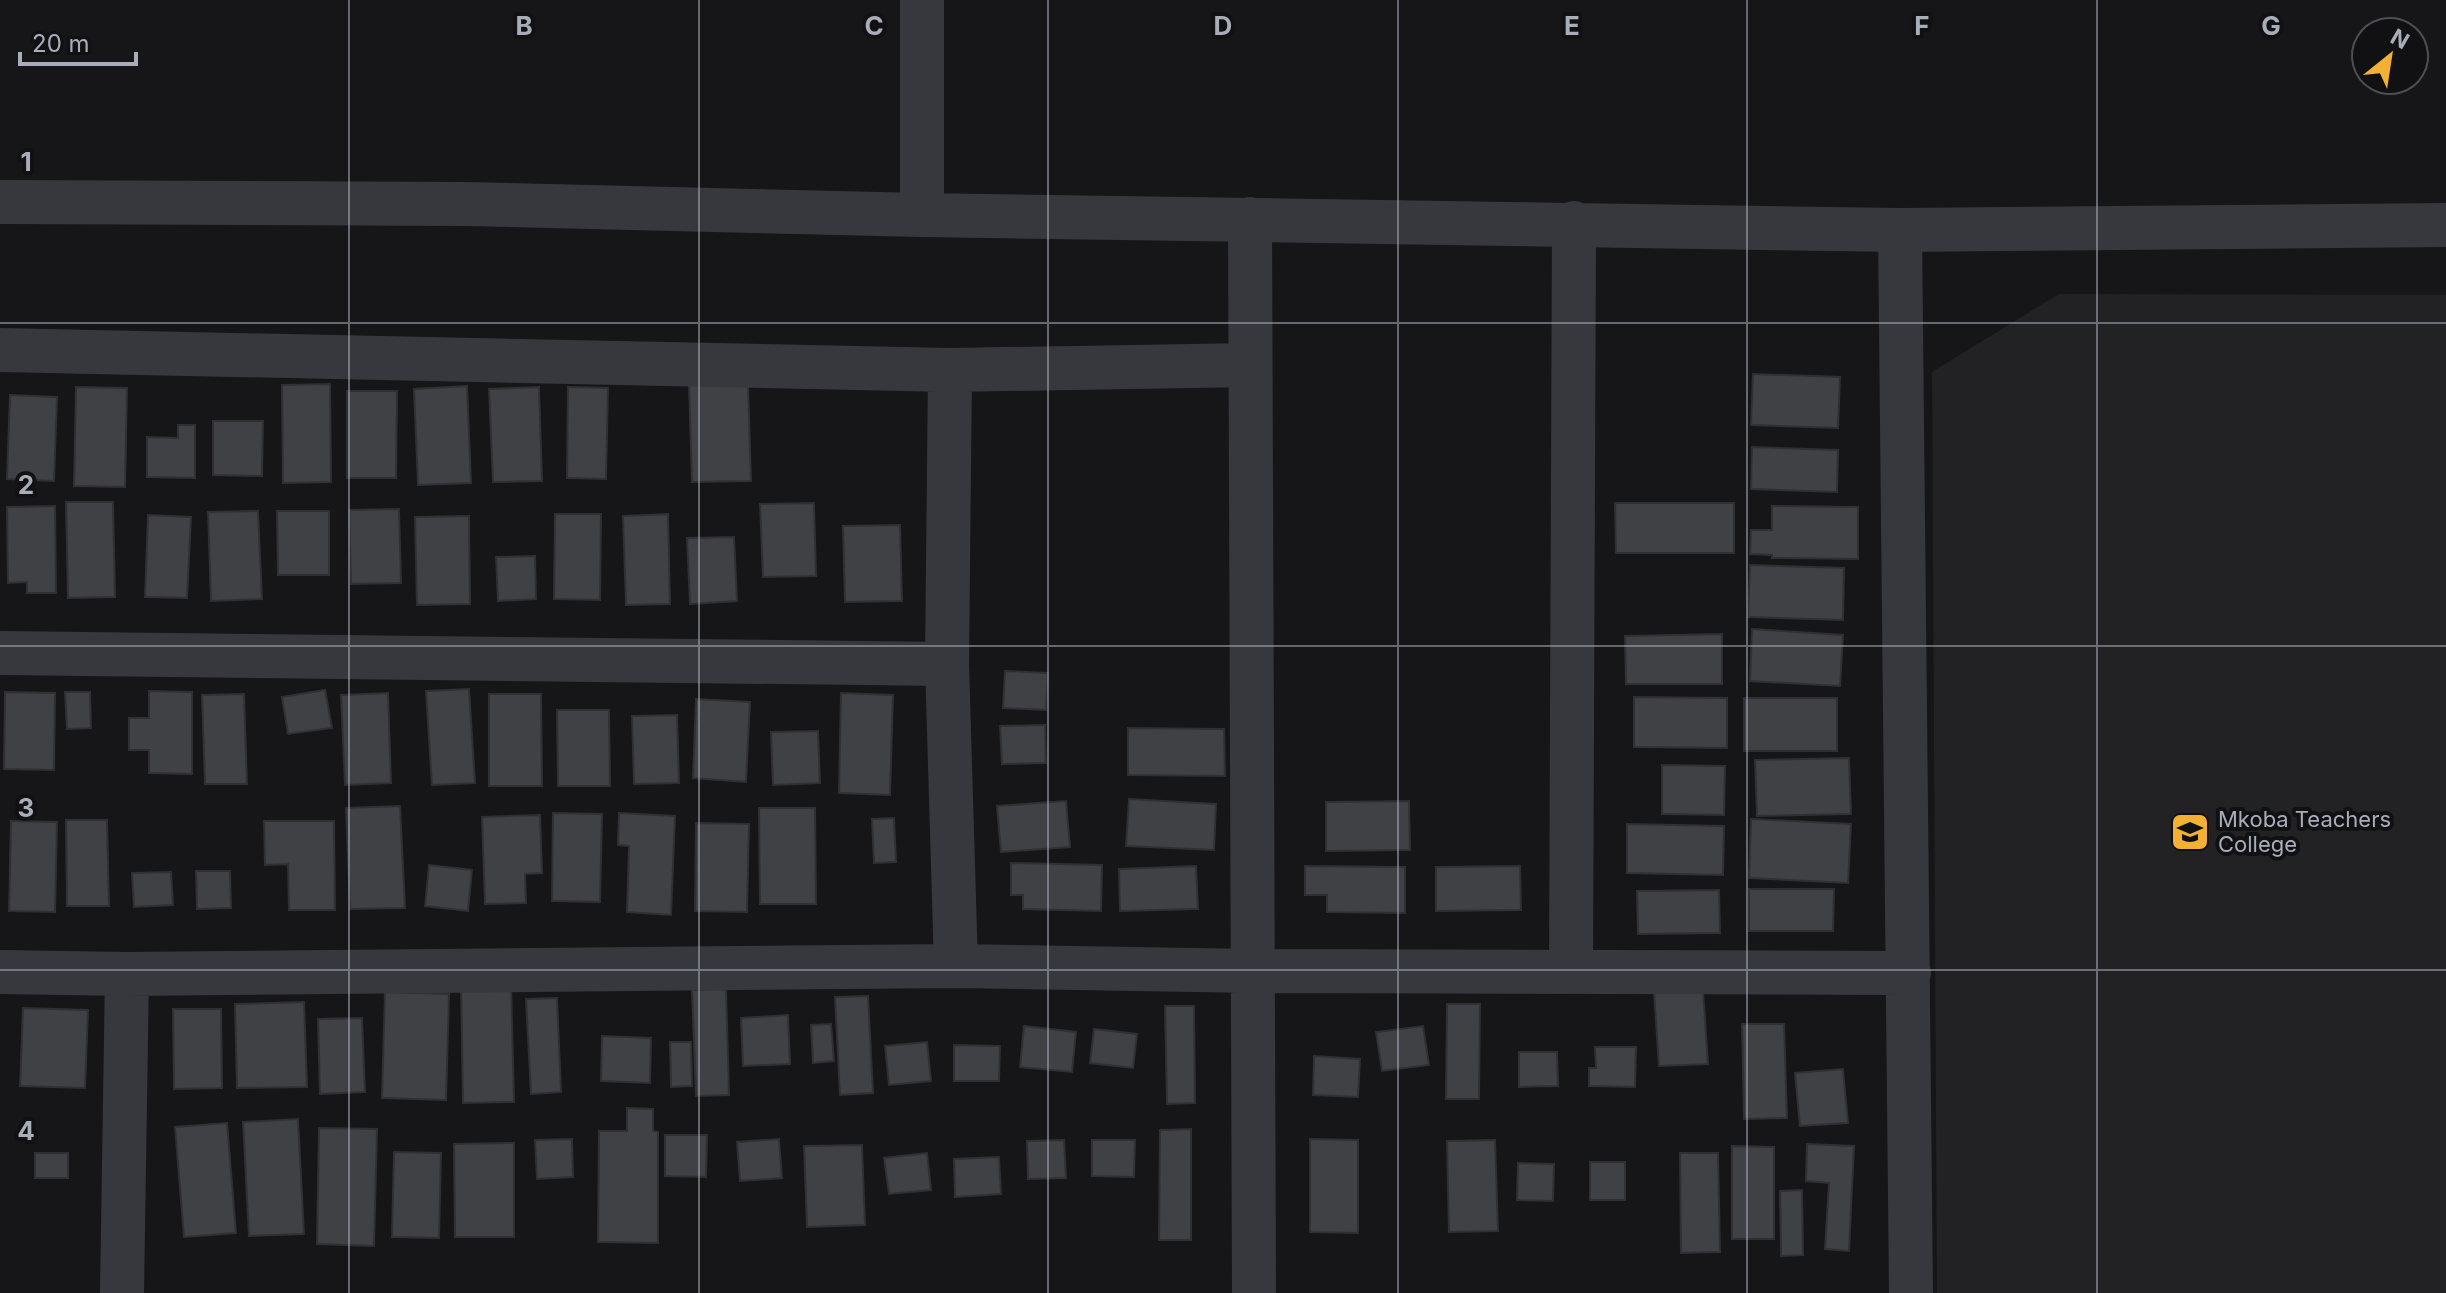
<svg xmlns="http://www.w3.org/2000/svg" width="2446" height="1293" font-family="Inter,sans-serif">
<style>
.built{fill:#222225}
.building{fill:#404145;stroke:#303034;stroke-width:2}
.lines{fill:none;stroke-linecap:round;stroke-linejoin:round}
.minor{stroke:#37383d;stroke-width:44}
.tertiary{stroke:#37383d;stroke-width:44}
.grid{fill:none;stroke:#a8adb8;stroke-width:2;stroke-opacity:0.55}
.labels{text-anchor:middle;stroke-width:8;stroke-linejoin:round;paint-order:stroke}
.poi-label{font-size:22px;fill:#a8adb8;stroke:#111113;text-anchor:start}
.grid-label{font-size:26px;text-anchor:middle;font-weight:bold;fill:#a8adb8;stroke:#111113;stroke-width:8;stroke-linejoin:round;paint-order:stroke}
</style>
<rect width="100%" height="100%" fill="#161618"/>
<path class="built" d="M2059,294L2446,295V1293H1937L1932,372Z"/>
<path class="building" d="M1753,374L1840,377L1838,428L1751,425Z
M330,384L331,482L283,483L282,385Z
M748,384L751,481L692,482L689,385Z
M467,386L471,483L418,485L414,389Z
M76,387L127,388L125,487L74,486Z
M539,387L542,481L493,482L489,389Z
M568,387L608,388L606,479L567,478Z
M347,391H397L396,478H347Z
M10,395L57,397L54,481L7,479Z
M213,421H263L262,476L213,475Z
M178,425H195V478L147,477V437L178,438Z
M1752,447L1838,450L1837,492L1751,489Z
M66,502H113L115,597L68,598Z
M814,503L816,576L763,577L760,504Z
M1615,503H1734V553H1616Z
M55,506L56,593H27V582L8,583L7,507Z
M1772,506L1858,507V559L1772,558V555L1750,554L1751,530H1772Z
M399,509L401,583L351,584L349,510Z
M258,511L262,599L211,601L208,512Z
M277,511H329V575H278Z
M555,514H601L600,600L554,599Z
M668,514L670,604L626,605L623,516Z
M148,515L191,517L187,598L145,597Z
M469,516L470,604L417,605L415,517Z
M900,525L902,601L845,602L843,526Z
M734,537L737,601L690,604L687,538Z
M535,556L536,599L498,601L496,557Z
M1750,565L1844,568L1843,620L1748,617Z
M1752,629L1843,635L1840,686L1750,681Z
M1722,634V684H1626L1625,636Z
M1005,671L1048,673L1046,710L1003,708Z
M469,689L475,783L432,785L426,691Z
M325,690L332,728L288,734L282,697Z
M149,691L192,692V774L149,773V750H129V718H149Z
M5,692L55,693L54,770L4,769Z
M65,692H90L91,728L67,729Z
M388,693L391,783L345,785L341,695Z
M841,693L893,695L890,795L839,793Z
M244,694L247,784H205L202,695Z
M489,694H541L542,786H489Z
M1634,697L1727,698V748L1634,747Z
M1744,698H1837V751H1744Z
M696,699L750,702L746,782L693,778Z
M557,710H609L610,786H558Z
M677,715L679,783L634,784L632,716Z
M1045,725L1046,763L1002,764L1000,726Z
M1128,728L1224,729L1225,776L1128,775Z
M818,731L820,783L773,785L771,732Z
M1849,758L1851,814L1757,816L1755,760Z
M1662,765L1725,766L1724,815L1662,814Z
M1129,799L1216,804L1214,850L1126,846Z
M1066,801L1070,847L1001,852L997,806Z
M1409,801L1410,850L1326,851V802Z
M400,806L405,908L350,909L346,808Z
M759,808H815L816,904H760Z
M553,813L602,814L600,902L552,901Z
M619,813L675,816L671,915L627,912L629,846L618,845Z
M540,815L542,873L525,874L526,903L485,904L482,817Z
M894,818L896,862L874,863L872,819Z
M1751,819L1851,824L1848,883L1749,878Z
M66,820H107L109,906H67Z
M11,821L57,822L55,912L9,911Z
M264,821H334L335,910H289L288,864L265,865Z
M696,823L749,824L747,912L695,911Z
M1627,824L1724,826L1723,875L1627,873Z
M1011,863L1102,865L1101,911L1023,909V895H1011Z
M429,865L472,870L468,911L425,906Z
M1196,866L1198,909L1120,911L1119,869Z
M1305,866L1405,867V913L1327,912V895H1305Z
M1520,866L1521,910L1436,911V867Z
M196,871H230L231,908L197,909Z
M171,872L173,905L134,907L132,873Z
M1749,889H1834L1833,931H1749Z
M1719,890L1720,933L1638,934L1637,891Z
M511,982L514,1102L463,1103L461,984Z
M726,989L729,1095L696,1096L692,990Z
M1703,990L1708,1064L1659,1066L1654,992Z
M385,992L449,994L446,1100L382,1098Z
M868,996L873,1093L840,1095L835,997Z
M557,998L561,1092L531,1094L526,999Z
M304,1002L307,1087L237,1088L235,1004Z
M1447,1004H1480L1479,1099H1446Z
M1165,1006H1194L1195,1103L1167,1104Z
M23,1008L88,1010L85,1088L20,1086Z
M173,1009H221L222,1088L174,1089Z
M788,1015L790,1064L743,1066L741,1018Z
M362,1018L365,1092L320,1094L318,1019Z
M831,1024L834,1061L813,1063L811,1025Z
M1742,1024H1784L1787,1118L1744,1119Z
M1024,1026L1076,1032L1072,1072L1020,1067Z
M1423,1026L1429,1065L1382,1071L1376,1032Z
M1094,1029L1137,1034L1133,1068L1090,1063Z
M602,1036L651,1038L650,1083L601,1081Z
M670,1042H691L692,1086L671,1087Z
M927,1042L931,1081L889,1085L885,1046Z
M954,1045L1000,1046L999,1081H954Z
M1595,1047H1636L1635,1087L1589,1086V1068H1596Z
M1519,1052H1557L1558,1086L1519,1087Z
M1314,1056L1360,1059L1358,1097L1313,1095Z
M1843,1069L1848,1123L1800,1126L1795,1073Z
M627,1108L653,1109V1131L658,1132V1243L598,1242L599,1131H627Z
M298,1119L304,1234L249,1236L243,1122Z
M227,1123L236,1233L184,1237L175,1127Z
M319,1128L377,1129L374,1246L317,1244Z
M1191,1129V1240H1159L1160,1130Z
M665,1135H707L706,1177L665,1176Z
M572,1139L573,1177L537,1179L535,1140Z
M779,1139L782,1178L740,1181L737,1142Z
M1310,1139L1358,1140V1233L1310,1232Z
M1064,1140L1066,1178L1028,1179L1027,1141Z
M1092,1140H1135L1134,1177L1092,1176Z
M1495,1140L1498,1231L1449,1232L1447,1141Z
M514,1143V1237H455L454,1144Z
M1807,1144L1854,1146L1849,1251L1825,1249L1829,1183L1806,1181Z
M862,1145L865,1225L807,1227L804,1146Z
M1732,1146L1774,1147V1239H1732Z
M394,1152L441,1153L439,1238L392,1237Z
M35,1153H68V1178H35Z
M927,1153L931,1190L889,1194L884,1158Z
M1680,1153H1718L1720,1252L1681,1253Z
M999,1157L1001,1194L955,1197L954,1159Z
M1590,1162H1625V1200H1590Z
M1518,1163L1554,1164L1553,1201L1517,1200Z
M1802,1190L1803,1255L1781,1256L1780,1191Z"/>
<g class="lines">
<path class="minor" d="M1250,219L1254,1293
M1900,230L1911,1293
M0,350L950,370L1249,365
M950,370L947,664L956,966
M0,653L947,664
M0,972L127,974L956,966L1254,971L1909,973
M1571,972L1574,223
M122,1293L127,974"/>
<path class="tertiary" d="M0,202L465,204L922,215L1900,230L2446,225
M922,215V0"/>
</g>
<path class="grid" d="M349,0V1293M699,0V1293M1048,0V1293M1398,0V1293M1747,0V1293M2097,0V1293M0,323H2446M0,646H2446M0,970H2446"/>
<defs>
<symbol id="university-square" viewBox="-11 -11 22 22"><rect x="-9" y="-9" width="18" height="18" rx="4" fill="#f2b134" stroke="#111113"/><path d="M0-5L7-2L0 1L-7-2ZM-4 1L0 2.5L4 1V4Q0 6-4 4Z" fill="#111"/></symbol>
</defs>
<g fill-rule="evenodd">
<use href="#university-square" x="2168" y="810" width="44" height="44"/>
</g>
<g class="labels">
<g class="poi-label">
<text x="2218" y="827">Mkoba Teachers<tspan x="2218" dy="25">College</tspan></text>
</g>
</g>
<g class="grid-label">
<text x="524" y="35">B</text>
<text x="874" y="35">C</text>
<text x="1223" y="35">D</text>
<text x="1572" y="35">E</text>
<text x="1922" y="35">F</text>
<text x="2271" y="35">G</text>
<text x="26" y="171">1</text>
<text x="26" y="494">2</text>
<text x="26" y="817">3</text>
<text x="26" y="1140">4</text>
</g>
<g transform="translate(2390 56) rotate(30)"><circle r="38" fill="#111113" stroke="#4d4f55" stroke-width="2"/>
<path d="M0-6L14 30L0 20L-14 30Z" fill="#f2b134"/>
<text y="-12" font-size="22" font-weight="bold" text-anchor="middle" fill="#a8adb8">N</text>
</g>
<path d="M20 52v12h116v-12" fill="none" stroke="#a8adb8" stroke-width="4"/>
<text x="32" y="52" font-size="24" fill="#a8adb8" stroke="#111113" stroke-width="6" paint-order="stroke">20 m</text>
</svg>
